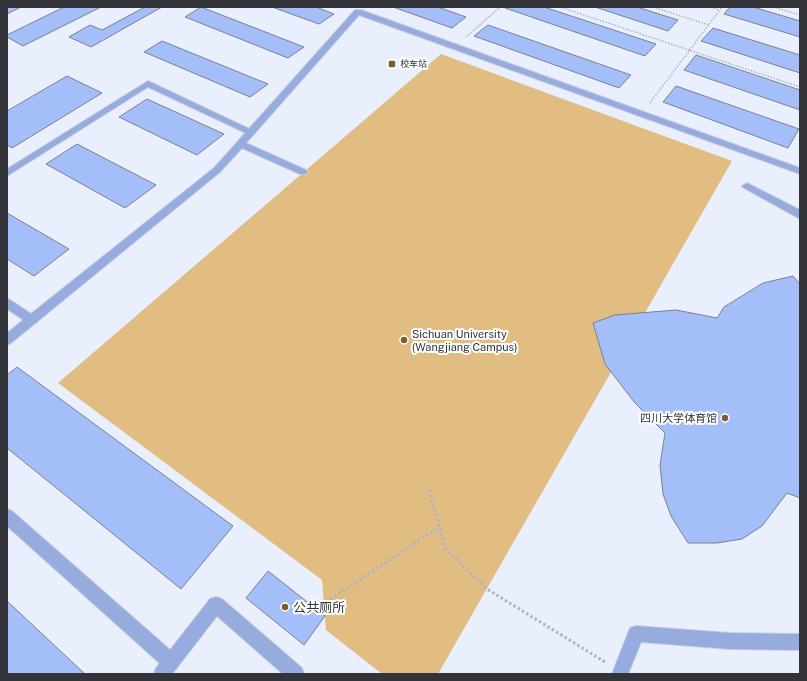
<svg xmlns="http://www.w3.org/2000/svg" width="807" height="681" font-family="'Public Sans','Noto Sans SC',sans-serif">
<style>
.green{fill:#e2bd82}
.building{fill:#a4bef9;stroke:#7c818d}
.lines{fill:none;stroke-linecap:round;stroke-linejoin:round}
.lane-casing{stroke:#c8cdda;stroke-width:2}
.street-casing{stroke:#c8cdda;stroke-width:2}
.path-far1{stroke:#afb4bf;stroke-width:1.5;stroke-dasharray:1.5 1.5;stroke-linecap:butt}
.path{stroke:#afb4bf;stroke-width:3;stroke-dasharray:2.5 2.5;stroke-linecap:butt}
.lane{fill:#96acde;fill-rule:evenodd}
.street{fill:#96acde;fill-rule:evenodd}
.poi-dot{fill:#795e30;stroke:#fff;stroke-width:1.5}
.labels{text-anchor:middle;stroke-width:4;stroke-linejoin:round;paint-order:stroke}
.far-poi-label{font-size:9px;fill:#32343a;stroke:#fff;text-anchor:start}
.poi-label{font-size:11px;fill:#32343a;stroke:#fff;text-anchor:start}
.near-poi-label{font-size:13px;fill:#32343a;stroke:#fff;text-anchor:start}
</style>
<rect width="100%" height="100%" fill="#e9effd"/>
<path class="green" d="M441,54L732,161L438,674H382L326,630L322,580L58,383Z"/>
<path class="building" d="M7,7H21L7,14Z
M64,7H101L23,46L7,37V35Z
M145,7H162L91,47L69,37L90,25L102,30Z
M201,7L304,47L288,58L185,17Z
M272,7H316L334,14L319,24Z
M393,7H438L466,17L452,28Z
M506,7H544L656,44L645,56L505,8Z
M595,7H637L678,20L668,31Z
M730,7H753L800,21V37L724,14Z
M488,25L631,75L619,88L474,36Z
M713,28L800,55V73L701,41Z
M162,41L268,84L250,97L144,52Z
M696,55L800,90V110L684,70Z
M67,76L102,93L12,148L7,145V111Z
M676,86L799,129L788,148L663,102Z
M147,99L224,134L197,155L119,117Z
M77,144L156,185L125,208L46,164Z
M7,213L69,249L34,276L7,259Z
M793,276L800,284V498L787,493L762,526L742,539L717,543H688L671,516L663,494L660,465L665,433L635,403L605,364L593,323L615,315L676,310L717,318L724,307L763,283Z
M17,367L233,526L181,589L7,448V375Z
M268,571L325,616L304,645L246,598Z
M7,601L85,674H7Z"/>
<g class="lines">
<defs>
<path id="lane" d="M148,81L256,132L251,135L248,134L148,87L7,176V169Z
M7,298L36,317L38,320L36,323H28L7,309Z
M7,509L12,511L177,656L179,662L177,668L171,670L165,668L7,526Z"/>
<path id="street" d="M355,10H361L800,168V174L359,15L246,143L306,170L308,172L306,174H300L242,148L220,172L11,343L7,345V333L214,168Z
M747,183L800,210V219L744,188L742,186Z
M216,597L222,599L302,668L304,674H283L217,616L172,674H154L156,668L210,599Z
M636,626L730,633L800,634V650L730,649L641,642L628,674H612L630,628Z"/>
</defs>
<use href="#lane" class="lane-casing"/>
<use href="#street" class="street-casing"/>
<path class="path-far1" d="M560,7L800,87
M653,7L709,25
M711,7L719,10
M773,7L800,15
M466,37L500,7
M650,103L722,7"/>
<path class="path" d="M429,490L445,548L487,589L605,662
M330,599L439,527"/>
<use href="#lane" class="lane"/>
<use href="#street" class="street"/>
</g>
<g class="poi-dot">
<rect x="388" y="60" width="8" height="8" rx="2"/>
<circle cx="404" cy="340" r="4"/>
<circle cx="725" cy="418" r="4"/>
<circle cx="285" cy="607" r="4"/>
</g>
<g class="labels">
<g class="far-poi-label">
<text x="400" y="67">校车站</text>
</g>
<g class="poi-label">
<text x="412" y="338">Sichuan University<tspan x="412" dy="13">(Wangjiang Campus)</tspan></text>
<text x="717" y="422" text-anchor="end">四川大学体育馆</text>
</g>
<g class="near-poi-label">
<text x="293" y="612">公共厕所</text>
</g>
</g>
<rect width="807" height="681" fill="none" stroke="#32343a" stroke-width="16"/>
</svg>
